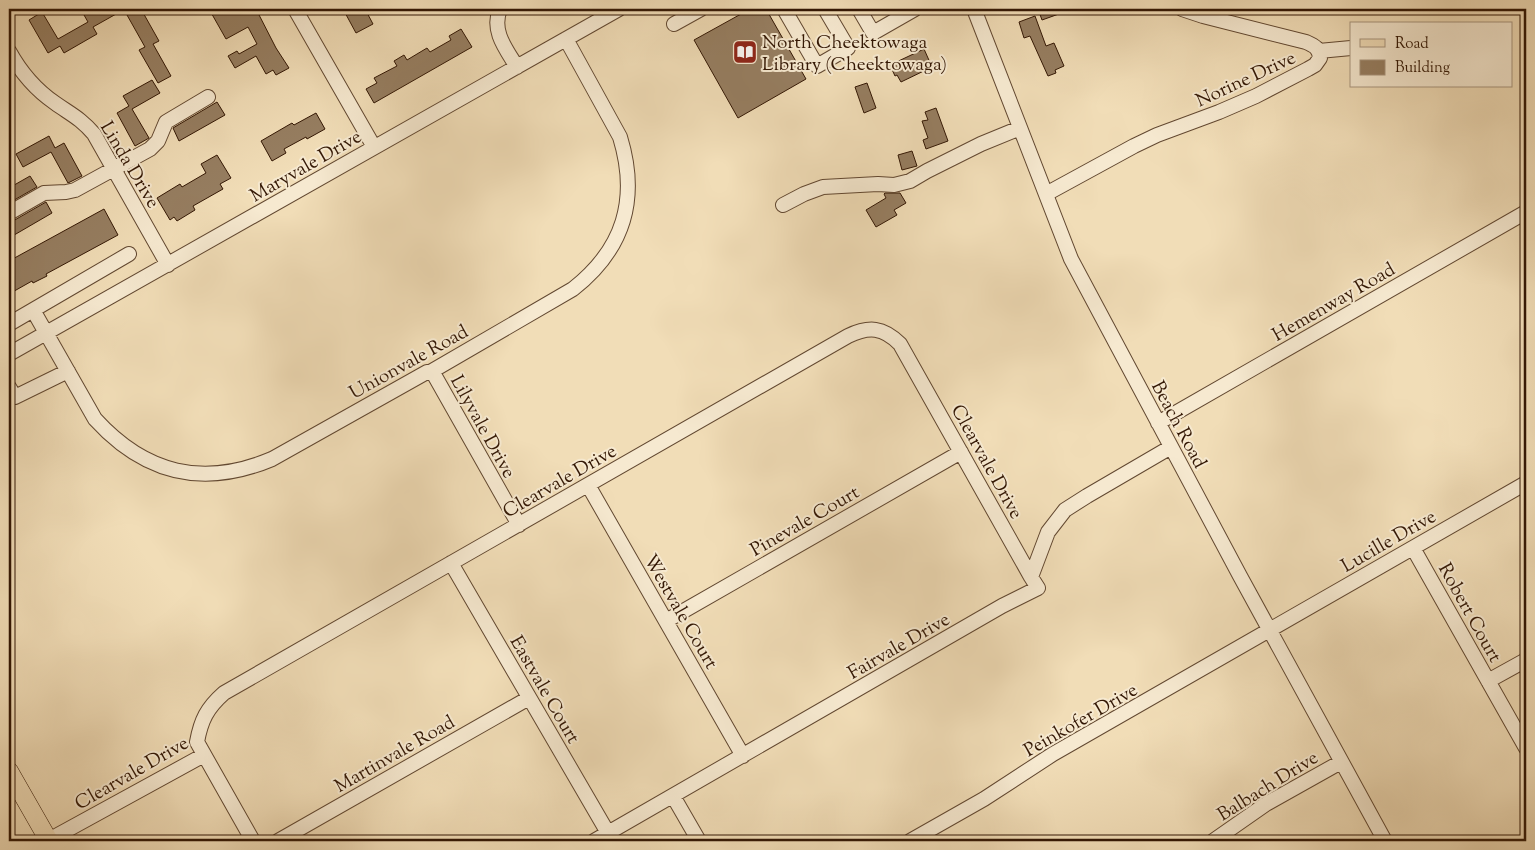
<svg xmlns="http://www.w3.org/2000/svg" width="1535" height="850" font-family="'Sorts Mill Goudy',serif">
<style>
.building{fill:#967e61;stroke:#331704}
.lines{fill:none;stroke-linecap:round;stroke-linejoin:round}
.minor-casing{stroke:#624831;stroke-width:16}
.major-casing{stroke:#331704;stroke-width:19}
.minor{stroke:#f6e9d0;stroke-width:14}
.major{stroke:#f1ddb7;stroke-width:18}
.labels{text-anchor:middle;stroke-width:4;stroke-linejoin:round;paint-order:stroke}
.poi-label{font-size:19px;fill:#331704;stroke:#f6e9d0;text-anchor:start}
.street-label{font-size:19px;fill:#331704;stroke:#f6e9d0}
</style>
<rect width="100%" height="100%" fill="#f1ddb7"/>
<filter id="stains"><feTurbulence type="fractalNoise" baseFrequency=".004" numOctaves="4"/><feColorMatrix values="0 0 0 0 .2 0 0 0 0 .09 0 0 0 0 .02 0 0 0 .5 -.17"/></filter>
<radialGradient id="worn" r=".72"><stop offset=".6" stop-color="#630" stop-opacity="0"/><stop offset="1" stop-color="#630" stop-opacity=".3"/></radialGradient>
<path class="building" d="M95,9H125L93,27L97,34L64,53L60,46L48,53L29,20L42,12L58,39L88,22L84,15Z
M139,9H141L159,41L153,44L171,76L158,83L139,50L145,47L127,15Z
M209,9H256L276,48L289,68L276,75L273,70L266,74L256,56L235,68L228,56L237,51L239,54L257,44L248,27L226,39Z
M343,9H365L373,24L356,33Z
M750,9H766L806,79L738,118L694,40Z
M1038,9H1069L1070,10L1042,20Z
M1035,16L1046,46L1054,43L1064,66L1055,70L1056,73L1048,76L1030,36L1024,38L1019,22Z
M461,29L472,47L374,103L366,89L377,83L374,78L397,66L394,61L404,55L407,60L427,48L430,52L451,40L449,36Z
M924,49L932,67L901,82L897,75L895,76L890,65Z
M152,80L160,93L132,109L149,138L135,146L117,113L129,106L123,96Z
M867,83L876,108L864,113L855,87Z
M217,102L225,115L179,141L173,128Z
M936,108L948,141L926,149L923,140L928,138L922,121L928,120L925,112Z
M316,113L325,129L307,139L306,137L284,149L286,153L272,161L261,141L292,123L294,125Z
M49,136L55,148L64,143L82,176L68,183L51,152L23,167L16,154Z
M912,151L917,166L902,170L898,155Z
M217,155L231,178L220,184L223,189L193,206L195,210L177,221L174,217L170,220L157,198L180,184L182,187L206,173L201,164Z
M30,176L37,187L9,203V188Z
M885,193H900L906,203L894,210L897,215L876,227L866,210L886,198L884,194Z
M46,202L52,213L9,238V222L13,221Z
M104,209L118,235L46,274L47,276L33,283L32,281L9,294V261Z"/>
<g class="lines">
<defs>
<path id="minor" d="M295,9L374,147
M500,9C491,31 506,49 517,67
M784,9L817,66L848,48L825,9
M859,9L873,33L915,9
M974,9L1071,259L1240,576L1385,841
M674,24L701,9
M9,51C20,71 36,90 55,103C72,115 80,118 94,134L168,265
M1319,51L1351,48
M1046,194L1134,146L1157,135L1219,112L1256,96L1308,69L1315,65L1320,58C1319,48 1315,46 1306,42L1203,16L1182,9
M783,205L804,194L823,187L878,184L894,185L910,181L927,171L981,144L1020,128
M9,213L44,193L66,192L75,190L150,149L158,141L166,122L208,97
M33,310L129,254
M9,324L33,310L95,419C145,474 203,488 272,459L427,372L432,371L573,289C624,249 639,199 620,137L566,39
M9,354L619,9
M432,371L519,525
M9,387L15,397L68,371
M1158,423L1526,212
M588,485L743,756
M1413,548L1526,748
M451,563L608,833
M666,621L961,452
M1488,681L1526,660
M673,796L699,841
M47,841L204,755
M253,841L197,742C201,720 207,708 224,693L848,336C869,326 883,327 900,344L1031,577
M278,841L529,698
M594,841L1002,606L1038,588L1031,577L1048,532L1065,510L1087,496L1171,447
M910,841L984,799L1053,754L1526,483
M1213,841L1266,804L1341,762"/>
<path id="major" d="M9,771L49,841"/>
</defs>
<use href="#minor" class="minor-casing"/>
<use href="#major" class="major-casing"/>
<use href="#minor" class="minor"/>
<use href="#major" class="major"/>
</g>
<defs>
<symbol id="library-square" viewBox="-11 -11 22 22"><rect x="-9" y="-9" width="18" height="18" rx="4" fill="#8f2418" stroke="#f6e9d0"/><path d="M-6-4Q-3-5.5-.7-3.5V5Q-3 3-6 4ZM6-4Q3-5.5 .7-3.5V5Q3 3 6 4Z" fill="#fff"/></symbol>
</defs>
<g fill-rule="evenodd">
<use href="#library-square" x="731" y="38" width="28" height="28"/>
</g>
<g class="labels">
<g class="poi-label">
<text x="762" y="48">North Cheektowaga<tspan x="762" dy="22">Library (Cheektowaga)</tspan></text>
</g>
<g class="street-label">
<text transform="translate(1245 78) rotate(-25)" y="7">Norine Drive</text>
<text transform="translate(131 164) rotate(59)" y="7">Linda Drive</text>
<text transform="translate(305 165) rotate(-30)" y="7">Maryvale Drive</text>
<text transform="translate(1333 301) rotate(-30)" y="7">Hemenway Road</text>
<text transform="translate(408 361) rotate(-29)" y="7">Unionvale Road</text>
<text transform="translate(1180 424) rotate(62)" y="7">Beach Road</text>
<text transform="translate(484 426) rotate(61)" y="7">Lilyvale Drive</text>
<text transform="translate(988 461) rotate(61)" y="7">Clearvale Drive</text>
<text transform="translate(559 480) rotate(-30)" y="7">Clearvale Drive</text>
<text transform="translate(804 520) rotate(-30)" y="7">Pinevale Court</text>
<text transform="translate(1388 540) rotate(-30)" y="7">Lucille Drive</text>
<text transform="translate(682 611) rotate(60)" y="7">Westvale Court</text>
<text transform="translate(1471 612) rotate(61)" y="7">Robert Court</text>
<text transform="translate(898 645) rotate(-30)" y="7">Fairvale Drive</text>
<text transform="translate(546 689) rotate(60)" y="7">Eastvale Court</text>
<text transform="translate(1080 719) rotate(-30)" y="7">Peinkofer Drive</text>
<text transform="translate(394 753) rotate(-30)" y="7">Martinvale Road</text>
<text transform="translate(131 772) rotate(-30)" y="7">Clearvale Drive</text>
<text transform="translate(1267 785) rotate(-32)" y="7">Balbach Drive</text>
</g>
</g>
<rect width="1535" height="850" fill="none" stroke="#f1ddb7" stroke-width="30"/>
<rect x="10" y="10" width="1515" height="830" fill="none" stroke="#331704" stroke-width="2.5"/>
<rect x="15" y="15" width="1505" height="820" fill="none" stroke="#331704"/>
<rect x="1350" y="22" width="162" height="65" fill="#f6e9d0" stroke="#a8957e"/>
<rect x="1360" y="39" width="25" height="8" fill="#f1ddb7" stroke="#a8957e"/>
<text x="1395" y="48" font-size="15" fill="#331704">Road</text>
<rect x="1360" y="60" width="25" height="15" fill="#967e61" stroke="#a8957e"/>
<text x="1395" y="72" font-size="15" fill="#331704">Building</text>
<rect width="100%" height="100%" filter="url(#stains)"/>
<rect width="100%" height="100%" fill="url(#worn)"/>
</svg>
